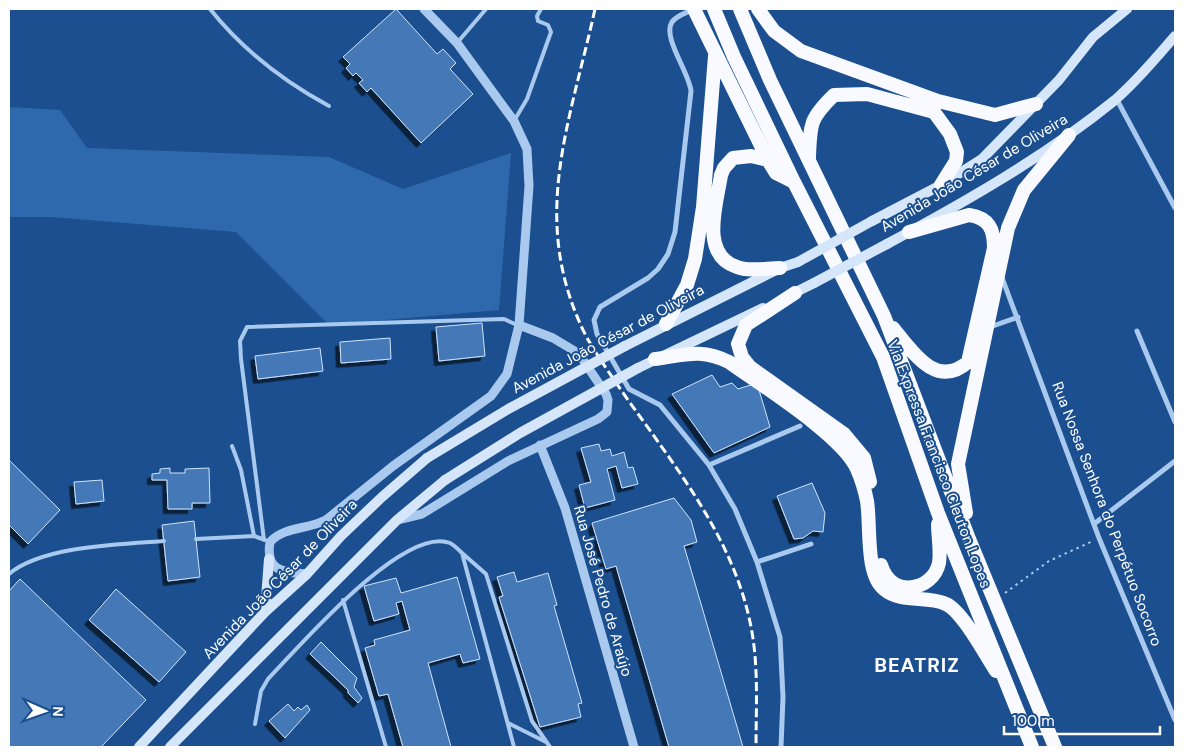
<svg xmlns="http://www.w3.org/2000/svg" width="1184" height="756" font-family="'DM Sans',sans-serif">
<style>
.green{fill:#2e69ad}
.building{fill:#4478b7;stroke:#cfe3fa;filter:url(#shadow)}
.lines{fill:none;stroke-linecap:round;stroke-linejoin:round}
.path{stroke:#a9c9ee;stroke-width:2;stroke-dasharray:2.5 4;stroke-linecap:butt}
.service{stroke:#a9c9ee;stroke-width:4}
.minor{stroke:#a9c9ee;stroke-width:5}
.tertiary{stroke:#a9c9ee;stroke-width:9}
.secondary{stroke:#d6e6fa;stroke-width:10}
.trunk{stroke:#f8faff;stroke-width:14}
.rail{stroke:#fff;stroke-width:3;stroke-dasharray:9 4;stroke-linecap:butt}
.secondary-bridge{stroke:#d6e6fa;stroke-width:10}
.labels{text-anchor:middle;stroke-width:4;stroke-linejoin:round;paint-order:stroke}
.street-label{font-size:15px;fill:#fff;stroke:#1b4f8f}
.district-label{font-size:20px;font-weight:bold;letter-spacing:1px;fill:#fff;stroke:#1b4f8f}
</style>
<defs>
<filter id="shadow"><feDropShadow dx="-4.5" dy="4.5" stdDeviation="0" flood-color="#0009"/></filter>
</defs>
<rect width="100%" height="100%" fill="#1b4f8f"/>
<path class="green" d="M9,107L60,110L87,148L329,157L403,189L511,153L499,310L329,325L236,232L51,217H9Z"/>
<path class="building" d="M396,9L437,54L443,49L456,63L450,69L473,94L421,143L371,88L367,92L359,83L363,80L356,73L353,76L346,68L350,64L343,57Z
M482,323L485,356L439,361L436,327Z
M390,338L391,359L341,363L340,342Z
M320,348L323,371L258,379L255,356Z
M712,375L720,387L732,383L738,389L757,383L770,427L714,453L672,394Z
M599,444L601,451L610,449L612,456L624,452L628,468L633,467L638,484L622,488L616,466L607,469L615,500L585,508L579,485L591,482L581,448Z
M9,460L60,510L28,544L9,525Z
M170,468V473H185V469L209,468L210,503H192V509H168L167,480H152V474L160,473V469Z
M102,480L104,501L76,504L74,482Z
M812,483L825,513L823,532L813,531L803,538L794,539L777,496Z
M674,498L691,520L697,542L684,546L743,747H669L616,566L606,569L592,523Z
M194,521L200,577L168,581L162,525Z
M514,572L517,582L548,573L557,605L554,606L582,703L578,704L581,717L540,727L499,597L503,596L497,577Z
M457,577L480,659L463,663L460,654L428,663L451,747H403L388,694L379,696L365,648L375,645L374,640L410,630L402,601L396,603L399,614L374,621L364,586L396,578L401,593Z
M20,579L146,700L101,747H9V591Z
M116,589L186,652L159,682L89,620Z
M321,642L357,678L354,687L362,698L358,703L348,693V690L310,654Z
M288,704L294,711L298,707L301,710L307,705L310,710L285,738L269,721Z"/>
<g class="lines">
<path class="path" d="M1005,593L1049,561L1093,541"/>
<path class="service" d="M210,9C242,49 283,81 329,106
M457,43L486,9
M514,121L527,99L551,32L548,25L538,21L537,16L541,9
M232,446L241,470L254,536
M196,539L254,536L265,540
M264,540L241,359L240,341L247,327L504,319L517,325
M462,553L486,574L532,721L550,747
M9,574C42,546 121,544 164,541
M343,600L386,747
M508,723L546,742
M255,724L261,691L268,679C298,648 403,525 450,543C454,545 459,550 462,553L514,747"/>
<path class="minor" d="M692,10C686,13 676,16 672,22C662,37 689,72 691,91L675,232L668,254L658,269L648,278L600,307L594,320L597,334L629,389L660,405L709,465L735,509L757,562L780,637L783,697L781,747
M1116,98L1175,208
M1001,275L1099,538L1175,720
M990,327L1018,317
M1137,331L1175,422
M709,465L800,426
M1094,524L1175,461
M757,562L811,544"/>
<path class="tertiary" d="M540,445L565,508L634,747
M397,520L422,514L508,461L598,419L607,412L608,400L606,394L581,357L573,350L553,338L519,325
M307,574C284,572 265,572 270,542C285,526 307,530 326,520L393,466L491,396L507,374L519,325L529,186L527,149L514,121L457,43L424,9"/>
<path class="secondary" d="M872,221L941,185L982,159L1059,80L1093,37L1127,9
M887,244C965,202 1046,156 1115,100C1137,81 1156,58 1175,36
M790,295L814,283
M625,346L780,268L798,262
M638,368L763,308
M265,612L269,559
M139,747L265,612L307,574L341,536L382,497L427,458
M170,747L397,520L445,480"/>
<path class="trunk" d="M694,9L768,160
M714,9L734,57L794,182L883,357L938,513L1032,747
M740,9L770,80L884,316L969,539L1055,747
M758,9L774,31L801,51L938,101L995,115L1036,104
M809,158C810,124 810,118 834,95L867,94L934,112L950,134L957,152L956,161L941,185
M780,268C767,268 750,272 737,267C699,255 717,203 721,175L724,168L733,158L751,156L768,160L776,173L794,182
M795,293L746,325L738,344L742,357L750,367L844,434L864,458L870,482
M666,324L687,285L695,259L703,207L715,56
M893,328C912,351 936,390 968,362L994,248C994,229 989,218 969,215L909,232
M655,359C685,355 701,348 729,362C761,385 843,436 857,469C861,478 865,491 867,501C871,525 865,574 884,589C902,604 926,595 946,604C962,611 985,654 996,671
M966,513L958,464L1008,228L1024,190L1069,135
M881,565C891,599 933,591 939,563C941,551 938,536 938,524"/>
<path class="rail" d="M595,9C569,127 528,222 587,338C643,432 727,513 750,622C759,663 756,706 756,747"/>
<path class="secondary-bridge" d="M798,262L872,221
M814,283L887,244
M427,458L510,408L625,346
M445,480L520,433L638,368"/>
</g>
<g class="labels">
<g class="street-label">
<text transform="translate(974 173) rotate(-31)" y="5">Avenida João César de Oliveira</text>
<text transform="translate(608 339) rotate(-28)" y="5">Avenida João César de Oliveira</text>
<text transform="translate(939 464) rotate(69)" y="5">Via Expressa Francisco Cleuton Lopes</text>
<text transform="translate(1107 514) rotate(69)" y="5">Rua Nossa Senhora do Perpétuo Socorro</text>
<text transform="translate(280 579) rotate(-46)" y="5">Avenida João César de Oliveira</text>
<text transform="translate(603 591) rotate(74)" y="5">Rua José Pedro de Araújo</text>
</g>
<g class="district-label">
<text x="917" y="672">BEATRIZ</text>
</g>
</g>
<rect width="1184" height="756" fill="none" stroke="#ffffff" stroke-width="20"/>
<g transform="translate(45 711) rotate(92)" stroke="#1b4f8f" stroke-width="4" paint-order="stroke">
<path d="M0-4L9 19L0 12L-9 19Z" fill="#ffffff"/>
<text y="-8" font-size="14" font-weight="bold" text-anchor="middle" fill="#ffffff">N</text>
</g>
<path d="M1004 726v8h156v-8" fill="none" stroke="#ffffff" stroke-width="2.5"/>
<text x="1012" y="726" font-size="15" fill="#ffffff" stroke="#1b4f8f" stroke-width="4" paint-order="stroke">100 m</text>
</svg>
